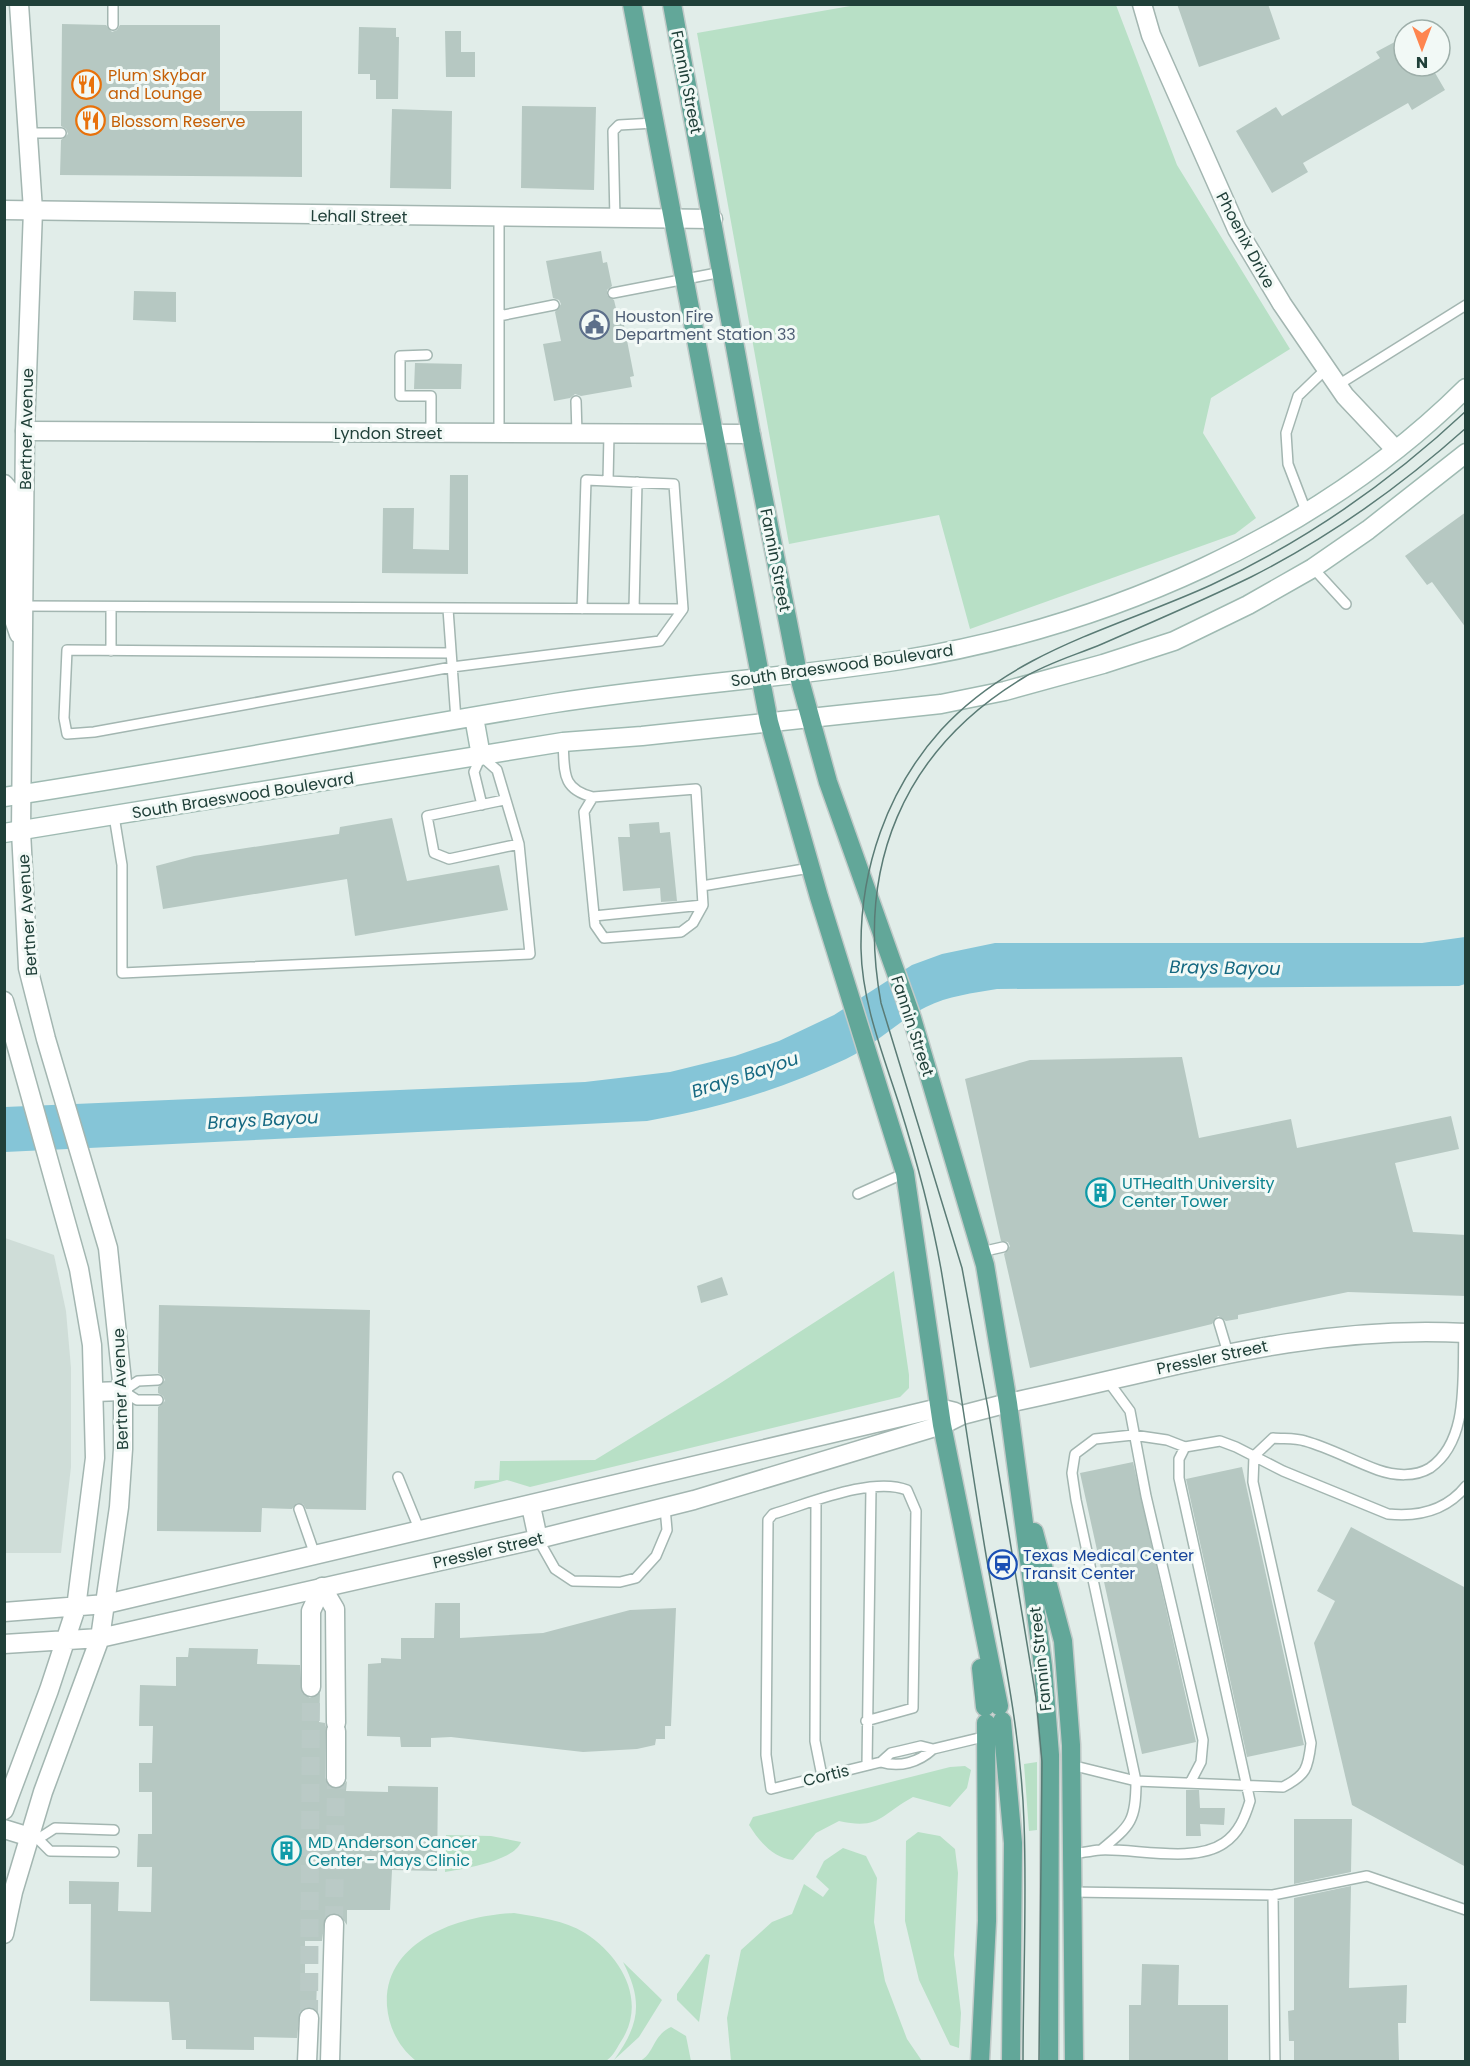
<svg xmlns="http://www.w3.org/2000/svg" width="1470" height="2066" font-family="Poppins,sans-serif">
<style>
.built{fill:#cfddd8}
.green{fill:#b8e0c6}
.water{fill:#85c5d7}
.building{fill:#b6c8c2}
.lines{fill:none;stroke-linecap:round;stroke-linejoin:round}
.minor-tunnel{stroke:#bacac6;stroke-width:18;stroke-dasharray:18 9;stroke-linecap:butt}
.service-casing{stroke:#a3b6b1;stroke-width:12}
.minor-casing{stroke:#a3b6b1;stroke-width:21}
.tertiary-casing{stroke:#a3b6b1;stroke-width:21}
.secondary-casing{stroke:#9fbab2;stroke-width:21}
.primary-casing{stroke:#c1cac8;stroke-width:21}
.service{stroke:#fff;stroke-width:9}
.minor{stroke:#fff;stroke-width:18}
.tertiary{stroke:#fff;stroke-width:18}
.secondary{stroke:#fff;stroke-width:18}
.primary{stroke:#62a799;stroke-width:18}
.tram{stroke:#5a7b75;stroke-width:1.5}
.labels{text-anchor:middle;stroke-width:6;stroke-linejoin:round;paint-order:stroke}
.food-label{font-size:16px;fill:#c56008;stroke:#f2f9f6;text-anchor:start}
.street-label{font-size:16px;fill:#204039;stroke:#f2f9f6}
.service-label{font-size:16px;fill:#4e5e75;stroke:#f2f9f6;text-anchor:start}
.culture-label{font-size:16px;fill:#0d838f;stroke:#f2f9f6;text-anchor:start}
.transit-label{font-size:16px;fill:#164399;stroke:#f2f9f6;text-anchor:start}
.water-label{font-size:18px;font-style:italic;fill:#156881;stroke:#f2f9f6}
</style>
<rect width="100%" height="100%" fill="#e1ede9"/>
<path class="built" d="M5,1238L54,1255L66,1311L71,1368V1467L61,1553H5Z"/>
<path class="green" d="M856,5H1116L1177,165L1290,349L1211,398L1203,433L1256,518L1235,534L970,629L939,515L789,544L697,33Z
M894,1271L909,1375V1388L900,1397L530,1487L507,1480L474,1489L475,1481L499,1480L500,1461L595,1460L719,1384Z
M1037,1762V1830L1029,1831L1024,1764Z
M965,1766L971,1770L967,1788L950,1807L913,1797C880,1815 880,1830 839,1821L816,1833L793,1860C773,1858 759,1841 749,1825L753,1817L950,1767Z
M918,1832L940,1836L955,1849L958,1873L954,1955L961,2013L959,2048L950,2045L919,1980L905,1921L906,1841Z
M446,1835L491,1836L521,1842C514,1861 463,1869 445,1872Z
M843,1848L866,1856L877,1878L874,1922L885,1981L907,2039L922,2061H731L727,2018L741,1950L772,1922L792,1914L804,1884L823,1897L829,1889L816,1877L824,1861Z
M514,1913C538,1917 564,1920 585,1933C622,1957 648,2002 620,2043C616,2050 612,2057 606,2061H416C399,2047 389,2029 387,2006C383,1940 461,1915 514,1913Z
M706,1954L710,1955L699,2022L677,2000V1994Z
M623,1962L662,2000L639,2037L614,2060C640,2024 643,2001 623,1962Z
M671,2027L686,2036L691,2061H640C655,2053 652,2036 671,2027Z"/>
<path class="water" d="M1465,937V984L1459,986L997,989C973,993 948,996 926,1007C898,1021 875,1045 846,1059C780,1090 719,1108 647,1121L5,1152V1107L585,1082L670,1072L735,1056L779,1041L834,1015L912,965L942,954L995,943H1422Z"/>
<path class="building" d="M1177,4H1268L1280,39L1199,67Z
M62,24L106,25L112,32L117,30L120,25H220V111H302V177L60,175L61,140L68,134L66,129L61,126Z
M359,27L396,28V37H399L398,99H376V80H370V74H358Z
M445,31H461V52H475V77H446Z
M1404,37V66H1431L1445,90L1412,110L1408,103L1303,163L1308,172L1272,193L1236,131L1276,107L1282,116L1380,58L1376,52Z
M522,106L596,107L594,190L521,188Z
M392,109L452,111L451,189L390,188Z
M601,251L603,263L607,262L612,286L607,290V295L614,300L619,321L623,320L634,376L630,377L632,387L581,396L575,394L570,398L554,401L543,344L561,341L555,312L561,304L559,300L553,298L546,261Z
M134,291L176,292V322L133,320Z
M415,363L462,364L461,389H414Z
M450,475H468V574L382,573L383,508H414L413,549L449,550Z
M1466,512V628L1432,582L1427,585L1405,556Z
M392,818L407,881L499,865L508,910L355,936L347,879L163,909L156,866L194,856L339,834L340,827Z
M659,822L660,833L670,832L677,901L661,902L660,888L623,891L618,837H630L629,824Z
M1182,1057L1199,1138L1291,1119L1297,1148L1451,1116L1459,1149L1395,1163L1413,1232L1466,1235V1296L1348,1292L1238,1315V1319L1226,1321L1218,1316L1212,1324L1030,1368L1004,1254L1010,1246L1008,1242L1001,1241L965,1079L1030,1060Z
M722,1277L728,1295L701,1303L697,1286Z
M159,1305L370,1310L366,1510L306,1509L303,1504L297,1503L292,1509L262,1508L261,1532L157,1531L158,1407L165,1401L163,1396L158,1393V1387L165,1380L163,1376L158,1373Z
M1133,1462L1196,1742L1142,1754L1080,1473Z
M1242,1467L1304,1745L1247,1757L1186,1479Z
M1351,1527L1466,1588V1867L1352,1805L1314,1643L1335,1601L1317,1591Z
M435,1603H460V1638L543,1633L630,1610L676,1608L671,1726H665V1739H656L655,1745L637,1749L583,1752L451,1737L431,1738V1747H401L400,1737L367,1736L368,1664L381,1663V1658L401,1659V1638H434Z
M189,1648L258,1649L257,1664L300,1665L302,1693L310,1698L320,1693L319,1722L325,1723L326,1727L325,1778L331,1788H341L347,1781L346,1791L388,1792V1786L438,1787L437,1871L392,1870L390,1910H347V1925L339,1914L334,1913L325,1918L322,1941H305V1982H317L316,2010L309,2007L300,2011L297,2038L254,2037V2050L186,2049V2040H172L169,2002L90,2001L91,1904H69V1881L119,1882L118,1911L151,1912L152,1867H137L138,1834H152V1792H139V1763H152L153,1726H139L140,1685L176,1686V1657H188Z
M1186,1790H1199L1200,1808H1225L1224,1825L1200,1824L1201,1836H1186Z
M1294,1819H1352L1351,1872L1294,1884Z
M1351,1886L1349,1988L1407,1985L1406,2023H1398L1399,2061H1294V2041H1289L1288,2011L1294,2010V1898Z
M1142,1964L1179,1965L1178,2005H1228V2061H1129V2005H1141Z"/>
<g class="lines">
<path class="minor-tunnel" d="M334,1924L336,1778
M309,2018L311,1687"/>
<defs>
<path id="service" d="M113,25V4
M27,133H61
M499,218V434
M615,219L613,131L619,125L654,123
M613,293L722,272
M499,316L554,305
M427,355L400,356V396H431V433
M1338,385L1466,305
M576,401L577,434
M608,481L609,434
M1306,511L1288,464L1286,433L1298,396L1326,369
M1313,568L1346,604
M23,606L683,609
M448,609L456,720
M634,609L637,482
M111,651V607
M451,653L67,650L64,718L67,734L94,732L452,667L660,641L683,609L674,484L586,480L582,609
M563,742C565,770 560,789 593,797
M696,789L703,905L693,923L681,932L604,938L595,925L584,812L593,797Z
M504,800L427,816L434,853L449,859L519,844
M114,816L122,865V973L530,954L519,844L497,770L481,756L474,772L482,805
M702,886L810,868
M594,916L703,905
M858,1194L905,1173
M981,1252L1003,1247
M1219,1323L1228,1353
M158,1380L138,1381L123,1391L137,1400H158
M1108,1381L1130,1411L1146,1496L1203,1740L1201,1762L1190,1783
M398,1477L420,1531
M816,1502L815,1741L822,1776
M299,1509L315,1555
M538,1539L555,1569L573,1581L620,1582L636,1578L656,1556L667,1530L665,1508
M866,1721L913,1708L916,1511L907,1490C872,1476 808,1504 773,1514L768,1520L766,1755L771,1789L881,1762L891,1753L900,1751L921,1746L933,1749L987,1736
M881,1762C900,1768 919,1762 933,1749
M867,1765L871,1488
M1071,1765L1136,1781L1283,1787C1306,1775 1308,1769 1311,1743L1253,1482L1254,1456L1273,1438C1284,1439 1296,1438 1305,1441C1330,1448 1353,1461 1378,1470C1395,1476 1415,1477 1430,1468C1470,1440 1462,1377 1464,1332
M30,1837L38,1839L50,1851L114,1852
M38,1839L55,1828L114,1830
M1101,1850C1131,1825 1136,1821 1136,1781L1076,1500L1072,1473L1075,1454L1095,1439L1133,1435L1167,1440L1185,1447L1220,1441L1236,1447L1283,1471L1388,1514C1417,1517 1446,1511 1466,1486
M1072,1854C1081,1853 1090,1851 1100,1850C1134,1848 1194,1864 1224,1843C1239,1833 1245,1817 1250,1801L1179,1478V1459L1185,1447
M1072,1892L1273,1895L1367,1876L1466,1910
M1273,1895L1275,2062"/>
<path id="minor" d="M1142,4L1151,35L1237,229L1282,304L1345,396L1395,449
M4,210L713,219
M25,431L751,434
M94,1392L123,1391
M1008,1403C1164,1371 1303,1324 1466,1333
M322,1587L335,1609L336,1723
M311,1687V1611L322,1587
M336,1778V1731
M4,1829L30,1837
M307,2062L309,2018
M330,2062L334,1924"/>
<path id="tertiary" d="M4,484L10,491L9,605L19,634
M4,1001L79,1269L92,1345L95,1458L76,1608L49,1690L4,1810
M531,1506L538,1539
M4,1612L106,1604L939,1408L955,1412
M4,1644L100,1638L538,1539L694,1500L942,1425L962,1415L1008,1403
M4,1934L13,1892L43,1792L100,1638L119,1507L123,1449V1391L108,1248L46,1039L28,968L21,831L25,431L33,210L19,4"/>
<path id="secondary" d="M474,717L481,756
M4,797C188,769 371,733 555,703C670,685 786,678 901,660C1106,627 1317,536 1466,388
M4,833L563,742L642,736L941,704L1005,691L1103,664L1174,641L1248,605L1313,568L1368,530L1466,453"/>
<path id="primary" d="M632,4L769,722L819,897L905,1173L942,1425L999,1706
M672,4L751,434L798,673L828,782L912,1018L985,1265L1008,1403L1043,1666L1050,1755L1049,2062
M1034,1532L1063,1641L1071,1745L1074,2062
M981,1668L985,1707
M1002,1721L1013,1843L1011,2062
M980,2062L987,1921L986,1723"/>
</defs>
<use href="#service" class="service-casing"/>
<use href="#minor" class="minor-casing"/>
<use href="#tertiary" class="tertiary-casing"/>
<use href="#secondary" class="secondary-casing"/>
<use href="#primary" class="primary-casing"/>
<use href="#service" class="service"/>
<use href="#minor" class="minor"/>
<use href="#tertiary" class="tertiary"/>
<use href="#secondary" class="secondary"/>
<use href="#primary" class="primary"/>
<path class="tram" d="M1023,2062C1023,1982 1027,1901 1024,1822C1021,1732 1001,1643 986,1555C970,1460 957,1364 941,1269C931,1213 916,1158 899,1104C883,1054 862,1003 861,949C860,869 887,790 941,730C1014,650 1117,628 1211,585C1306,541 1390,482 1466,411
M1039,2062L1042,1762L1036,1698L988,1408L962,1268L881,1003C856,867 902,751 1023,678C1047,663 1076,655 1102,644C1152,622 1202,601 1251,577C1330,537 1400,487 1466,428"/>
</g>
<defs>
<symbol id="restaurant-ring" viewBox="-11 -11 22 22"><circle r="9.5" fill="#f2f9f6" stroke="#e8710a" stroke-width="1.5"/><path d="M-5-6h1v4h1v-4h1v4h1v-4h1v5L-1.5 .5V6h-2V.5L-5-1ZM5-6V6H3V1.5H1.5Q1.5-4 5-6Z" fill="#e8710a"/></symbol>
<symbol id="civic-ring" viewBox="-11 -11 22 22"><circle r="9.5" fill="#f2f9f6" stroke="#5c6f8a" stroke-width="1.5"/><path d="M-.6-6.5H3V-4.5H.6V-3L4-1V1h2V6H-6V1h2V-1L-.6-3ZM-1.2 2.5V6h2.4V2.5Z" fill="#5c6f8a"/></symbol>
<symbol id="building-ring" viewBox="-11 -11 22 22"><circle r="9.5" fill="#f2f9f6" stroke="#0f9aa8" stroke-width="1.5"/><path d="M-4-6H4V6H1V3H-1V6H-4ZM-2.5-4.3h1.7v1.8h-1.7ZM.8-4.3h1.7v1.8H.8ZM-2.5-1h1.7V.8h-1.7ZM.8-1h1.7V.8H.8Z" fill="#0f9aa8"/></symbol>
<symbol id="station-ring" viewBox="-11 -11 22 22"><circle r="9.5" fill="#f2f9f6" stroke="#1a4fb4" stroke-width="1.5"/><path d="M-3-6H3Q5-6 5-4V2Q5 4 3 4L4.5 6H3L1.5 4h-3L-3 6H-4.5L-3 4Q-5 4-5 2V-4Q-5-6-3-6ZM-3.5-4v3h7v-3ZM-3.5 1v1.5H-2V1ZM2 1v1.5H3.5V1Z" fill="#1a4fb4"/></symbol>
</defs>
<g fill-rule="evenodd">
<use href="#restaurant-ring" x="70" y="68" width="33" height="33"/>
<use href="#restaurant-ring" x="74" y="104" width="33" height="33"/>
<use href="#civic-ring" x="578" y="308" width="33" height="33"/>
<use href="#building-ring" x="1084" y="1176" width="33" height="33"/>
<use href="#station-ring" x="986" y="1548" width="33" height="33"/>
<use href="#building-ring" x="270" y="1834" width="33" height="33"/>
</g>
<g class="labels">
<g class="food-label">
<text x="108" y="81">Plum Skybar<tspan x="108" dy="18">and Lounge</tspan></text>
<text x="111" y="127">Blossom Reserve</text>
</g>
<g class="street-label">
<text transform="translate(687 82) rotate(79)" y="6">Fannin Street</text>
<text transform="translate(359 216) rotate(1)" y="6">Lehall Street</text>
<text transform="translate(1246 240) rotate(62)" y="6">Phoenix Drive</text>
<text transform="translate(26 429) rotate(-89)" y="6">Bertner Avenue</text>
<text x="388" y="439">Lyndon Street</text>
<text transform="translate(776 560) rotate(79)" y="6">Fannin Street</text>
<text transform="translate(842 665) rotate(-8)" y="6">South Braeswood Boulevard</text>
<text transform="translate(243 795) rotate(-9)" y="6">South Braeswood Boulevard</text>
<text transform="translate(27 915) rotate(-94)" y="6">Bertner Avenue</text>
<text transform="translate(913 1026) rotate(72)" y="6">Fannin Street</text>
<text transform="translate(1212 1357) rotate(-12)" y="6">Pressler Street</text>
<text transform="translate(120 1389) rotate(-92)" y="6">Bertner Avenue</text>
<text transform="translate(488 1550) rotate(-13)" y="6">Pressler Street</text>
<text transform="translate(1040 1659) rotate(-96)" y="6">Fannin Street</text>
<text transform="translate(826 1775) rotate(-14)" y="6">Cortis</text>
</g>
<g class="service-label">
<text x="615" y="322">Houston Fire<tspan x="615" dy="18">Department Station 33</tspan></text>
</g>
<g class="culture-label">
<text x="1122" y="1189">UTHealth University<tspan x="1122" dy="18">Center Tower</tspan></text>
<text x="308" y="1848">MD Anderson Cancer<tspan x="308" dy="18">Center - Mays Clinic</tspan></text>
</g>
<g class="transit-label">
<text x="1023" y="1561">Texas Medical Center<tspan x="1023" dy="18">Transit Center</tspan></text>
</g>
<g class="water-label">
<text transform="translate(1225 968) rotate(1)" y="6">Brays Bayou</text>
<text transform="translate(745 1075) rotate(-18)" y="6">Brays Bayou</text>
<text transform="translate(263 1120) rotate(-3)" y="6">Brays Bayou</text>
</g>
</g>
<rect width="1470" height="2066" fill="none" stroke="#204039" stroke-width="12"/>
<g transform="translate(1422 48) rotate(180)"><circle r="28" fill="#f2f9f6" stroke="#9eafaa" stroke-width="1.5"/>
<path d="M0-4.5L10 22L0 15L-10 22Z" fill="#fe854f"/>
<text y="-9" font-size="16" font-weight="bold" text-anchor="middle" fill="#204039">N</text>
</g>
</svg>
